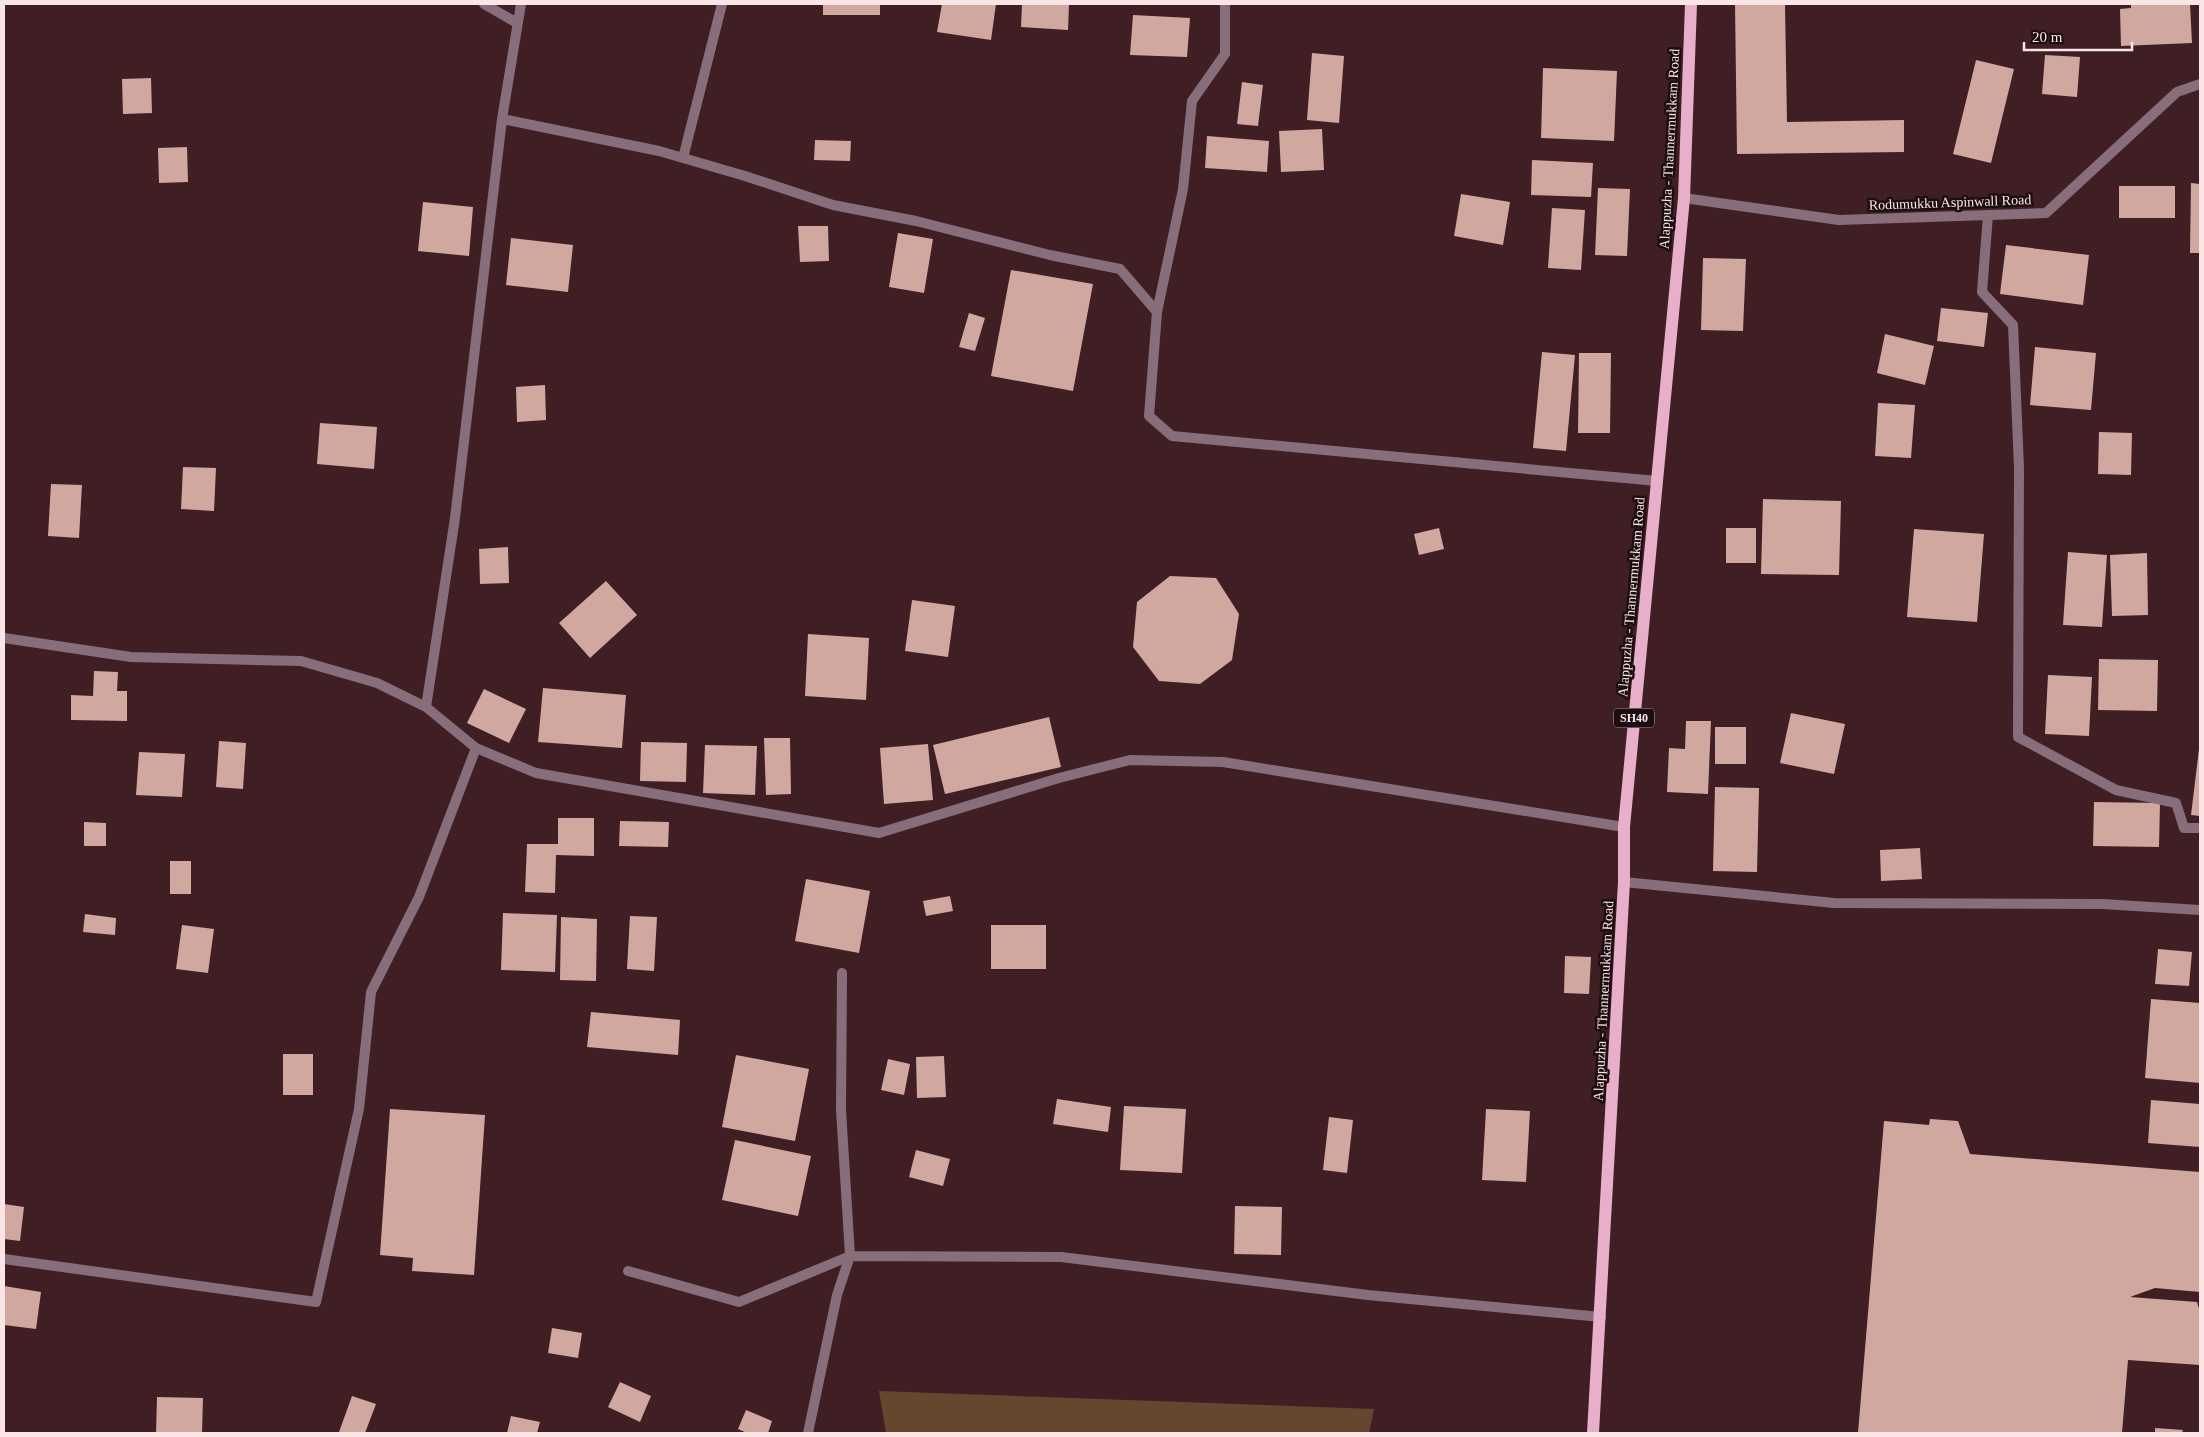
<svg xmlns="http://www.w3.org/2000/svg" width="2204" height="1437" font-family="Georgia,serif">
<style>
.green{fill:#674630}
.building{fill:#d1a8a0}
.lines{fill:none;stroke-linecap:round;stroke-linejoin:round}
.minor{stroke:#886d7a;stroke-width:10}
.primary{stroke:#e8afcb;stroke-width:12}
.labels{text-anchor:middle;stroke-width:5;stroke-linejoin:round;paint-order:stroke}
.shield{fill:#1c0e10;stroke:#b8a4a6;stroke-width:1}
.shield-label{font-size:12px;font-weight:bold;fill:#fbe5e7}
.street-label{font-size:14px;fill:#fbe5e7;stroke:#1c0e10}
</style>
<rect width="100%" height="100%" fill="#3f1f24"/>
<path class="green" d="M879,1391L1374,1409L1369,1433H886Z"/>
<path class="building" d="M823,4H880V15H823Z
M942,4H996L991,40L937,32Z
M1022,4H1069L1068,30L1021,27Z
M1735,4H1785L1787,122L1904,120V152L1737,154Z
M2131,4H2190L2192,43L2121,46L2120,9L2131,8Z
M1133,15L1190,18L1187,57L1130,55Z
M1312,53L1344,56L1339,123L1307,120Z
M2045,55L2080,57L2077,97L2042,94Z
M1976,60L2014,69L1991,163L1953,154Z
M1543,68L1617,71L1614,141L1541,138Z
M151,78L152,113L123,114L122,79Z
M1242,82L1263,85L1258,126L1237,124Z
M1322,129L1324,170L1281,172L1279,131Z
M1207,136L1269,141L1267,172L1205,168Z
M815,140L851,141L850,161L814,160Z
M187,147L188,182L159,183L158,148Z
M1532,160L1593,163L1591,197L1531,195Z
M2191,183L2200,184V253H2190Z
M2119,186H2175V218H2119Z
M1598,188L1630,189L1627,256L1595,255Z
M1461,194L1510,202L1503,245L1454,236Z
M423,202L473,207L469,256L418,251Z
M1552,208L1585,210L1581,270L1548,268Z
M798,226H828L829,261L800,262Z
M898,233L933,239L924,293L889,287Z
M511,238L573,245L568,292L506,285Z
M2006,245L2089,255L2083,305L2000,294Z
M1703,258L1746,259L1743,331L1701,330Z
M1011,270L1093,284L1073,391L991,376Z
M1941,308L1988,313L1984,347L1937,341Z
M969,313L985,318L975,351L959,347Z
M1885,334L1934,346L1925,385L1877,373Z
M2035,347L2096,353L2091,410L2030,405Z
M1542,352L1575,355L1566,451L1533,448Z
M1579,353H1611L1610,433H1578Z
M545,385L546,420L517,422L516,387Z
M1878,403L1915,405L1911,458L1875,456Z
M320,423L377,427L374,469L317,464Z
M2099,432L2132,433L2131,475L2098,474Z
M183,467L216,468L214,511L181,509Z
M51,484L82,485L79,538L48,536Z
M1763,499L1841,501L1839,575L1761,574Z
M1439,528L1444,549L1419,555L1414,534Z
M1726,528H1756V563H1726Z
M1914,529L1984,534L1977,622L1907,617Z
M508,547L509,583L480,584L479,549Z
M2068,552L2107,555L2102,627L2063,625Z
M2147,553L2148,615L2112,616L2110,555Z
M1170,576L1216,578L1239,614L1232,660L1200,684L1159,681L1133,647L1137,602Z
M606,581L637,615L590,658L559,623Z
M912,600L955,606L948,657L905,651Z
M808,634L869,638L866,700L805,696Z
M2099,659L2158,660L2157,711L2098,710Z
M94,671L118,672L117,691H127V721L71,720V695L93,696Z
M2048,675L2092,677L2089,736L2045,734Z
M543,688L626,695L622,748L538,742Z
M484,689L526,709L509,743L467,723Z
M1791,713L1845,724L1834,774L1780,763Z
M1049,717L1061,767L945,794L933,745Z
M1686,721H1711L1708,794L1667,792L1669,748L1685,749Z
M1715,727H1746V764H1715Z
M764,738H790L791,794L766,795Z
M219,741L246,743L243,789L216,787Z
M641,742L687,743L686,782L640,781Z
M928,744L933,800L884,804L880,748Z
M705,745L757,746L755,795L703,793Z
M2199,749H2200V816L2191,815Z
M139,752L185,754L182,797L136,795Z
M1715,787L1759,788L1757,872L1713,871Z
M2094,802L2160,803L2159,847L2093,846Z
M558,818H594V856L556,855L555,893L525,892L527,844H558Z
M620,821L669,822L668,847L619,846Z
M84,822L106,823V846H84Z
M1920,848L1922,879L1881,881L1880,850Z
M170,861H191V894H170Z
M806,879L870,891L859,953L795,941Z
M950,896L953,911L926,916L923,901Z
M503,913L557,915L555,972L501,970Z
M85,914L116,918L115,935L83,932Z
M630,916L657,917L654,971L627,969Z
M561,917L597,919L596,981L560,980Z
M182,925L214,929L208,973L176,969Z
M991,925H1046V969H991Z
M2158,949L2192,952L2189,986L2155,984Z
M1565,956L1591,957L1589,994L1564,993Z
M2151,999L2200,1003V1083L2145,1078Z
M591,1012L680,1020L678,1055L587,1047Z
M283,1054H313V1095H283Z
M736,1055L809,1069L795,1141L722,1127Z
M944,1056L946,1097L917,1098L916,1057Z
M888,1059L910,1064L904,1095L881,1090Z
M1057,1099L1111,1107L1108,1132L1053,1124Z
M2151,1100L2200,1104V1147L2148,1143Z
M1124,1106L1186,1109L1182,1173L1120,1170Z
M390,1109L485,1115L474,1275L412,1271L413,1258L380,1255Z
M1486,1109L1530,1111L1526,1182L1482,1180Z
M1329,1117L1353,1120L1347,1173L1323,1170Z
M1930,1119L1958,1121L1970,1154L2200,1172V1292L2155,1288L2130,1297L2197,1302L2200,1312V1365L2128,1360L2122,1433H1858L1884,1121L1929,1125Z
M735,1140L811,1156L798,1216L722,1200Z
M916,1150L950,1159L943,1186L909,1177Z
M4,1204L24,1207L20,1241L4,1239Z
M1235,1206L1282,1207L1281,1255L1234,1254Z
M4,1286L41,1292L36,1329L4,1325Z
M552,1328L582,1333L578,1358L548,1353Z
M620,1382L651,1396L640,1422L608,1407Z
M352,1396L376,1404L365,1433L339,1432Z
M157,1397L203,1398L202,1433H156Z
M746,1410L772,1421L768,1433H747L738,1429Z
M511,1416L540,1422L537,1433H507Z
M2155,1428L2183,1430L2182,1433H2155Z"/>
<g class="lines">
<path class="minor" d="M484,4L517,23
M502,119L659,151L745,176L833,205L916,221L1050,255L1120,269L1157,312L1149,416L1172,436L1657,481
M683,158L722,4
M1684,198L1839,220L2046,213L2177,92L2200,84
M1988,215L1982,292L2013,325L2019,468L2018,737L2116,790L2176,803L2184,828H2200
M1157,312L1183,189L1192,101L1225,54V4
M4,638L131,657L301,661L377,683L426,707L476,748L536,773L879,833L1059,778L1130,760L1223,762L1624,827
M426,707L455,518L502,119L521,4
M1624,882L1834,903L2102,904L2200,910
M4,1259L316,1302L359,1109L371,992L419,897L476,748
M628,1271L739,1302L850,1256L841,1110L842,973
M808,1433L837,1295L850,1256L1061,1257L1368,1295L1601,1317"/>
<path class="primary" d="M1593,1433L1624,882V827L1684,198L1691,4"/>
</g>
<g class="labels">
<rect class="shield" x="1614" y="708.5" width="40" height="19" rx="4"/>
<g class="shield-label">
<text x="1634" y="722">SH40</text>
</g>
<g class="street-label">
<text transform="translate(1669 149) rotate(-87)" y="5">Alappuzha - Thannermukkam Road</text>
<text transform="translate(1950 202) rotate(-2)" y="5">Rodumukku Aspinwall Road</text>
<text transform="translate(1631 597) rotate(-85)" y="5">Alappuzha - Thannermukkam Road</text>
<text transform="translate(1603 1001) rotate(-87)" y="5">Alappuzha - Thannermukkam Road</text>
</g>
</g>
<rect width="2204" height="1437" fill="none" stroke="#fbe5e7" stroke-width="10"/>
<path d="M2024 42v8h108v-8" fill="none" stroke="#fbe5e7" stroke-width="2.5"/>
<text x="2032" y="42" font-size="15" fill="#fbe5e7" stroke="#1c0e10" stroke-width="4" paint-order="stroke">20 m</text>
</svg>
